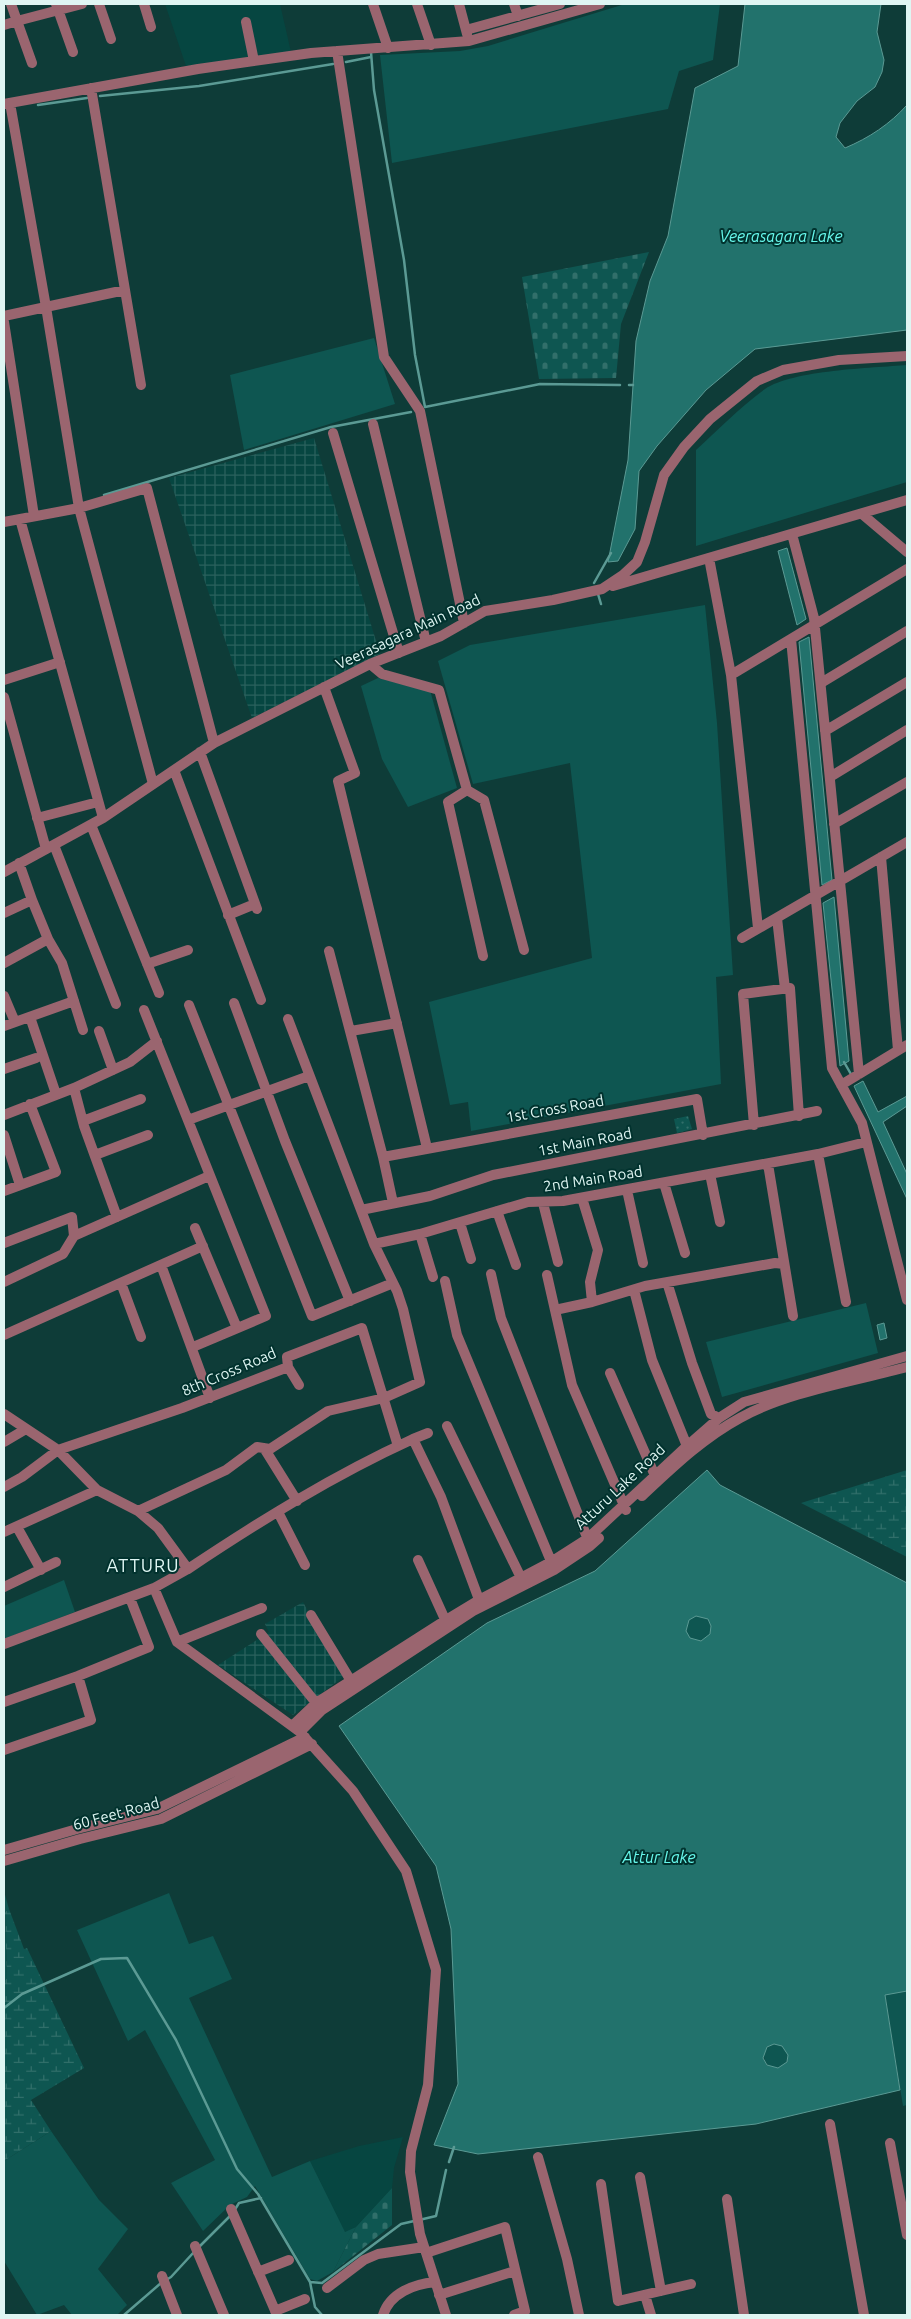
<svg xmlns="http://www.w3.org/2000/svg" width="911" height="2319" font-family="Ubuntu,sans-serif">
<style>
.built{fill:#064641}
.industrial{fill:url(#industrial-grid)}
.green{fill:#0e5651}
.wetland{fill:url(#wetland-marsh)}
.cemetery{fill:url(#cemetery-stones)}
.park{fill:url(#park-dots)}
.water{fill:#22726c;stroke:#5b9a94;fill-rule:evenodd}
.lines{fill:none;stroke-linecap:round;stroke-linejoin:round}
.stream{stroke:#5b9a94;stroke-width:2.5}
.minor{stroke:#9a656f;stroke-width:10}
.labels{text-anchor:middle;stroke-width:4;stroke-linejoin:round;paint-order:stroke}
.street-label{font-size:15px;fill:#dff6f3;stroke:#01322e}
.water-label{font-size:16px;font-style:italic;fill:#67f8ec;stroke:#01322e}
.quarter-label{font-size:18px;letter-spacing:1px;fill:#dff6f3;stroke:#01322e}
</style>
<defs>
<pattern id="industrial-grid" width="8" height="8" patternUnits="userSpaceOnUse" patternTransform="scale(1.25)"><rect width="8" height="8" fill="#064641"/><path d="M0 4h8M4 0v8" fill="none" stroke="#2a615d"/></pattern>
<pattern id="wetland-marsh" width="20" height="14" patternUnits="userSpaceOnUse" patternTransform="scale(1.25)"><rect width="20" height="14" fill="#0e5651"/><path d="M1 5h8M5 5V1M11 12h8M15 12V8" fill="none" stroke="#316f6a"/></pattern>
<pattern id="cemetery-stones" width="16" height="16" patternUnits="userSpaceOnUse" patternTransform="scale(1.25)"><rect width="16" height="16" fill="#0e5651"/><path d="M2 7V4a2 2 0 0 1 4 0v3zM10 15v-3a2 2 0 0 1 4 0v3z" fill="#316f6a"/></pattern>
<pattern id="park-dots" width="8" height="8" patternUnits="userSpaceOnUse" patternTransform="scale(1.25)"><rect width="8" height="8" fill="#0e5651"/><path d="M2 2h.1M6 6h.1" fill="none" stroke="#316f6a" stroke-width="1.8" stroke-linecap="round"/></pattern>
</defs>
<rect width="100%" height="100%" fill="#0e3c38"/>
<path class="built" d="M165,4H280L291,52L186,66Z
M403,2137L394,2168L392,2188L356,2227L345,2233L310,2161L359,2146Z"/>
<path class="industrial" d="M314,438L380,654L252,718L169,478Z
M303,1602L343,1677L293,1715L218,1665L269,1632L265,1624Z"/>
<path class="green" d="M625,4H720L713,60L679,71L668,109L392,163L380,55L460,51L488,46Z
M374,338L395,404L244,450L230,375Z
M907,365V482L696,546V450C718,430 740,407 765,389C793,370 872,368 907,365Z
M705,605L717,723L733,975L716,977L721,1084L471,1131L468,1102L450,1105L429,1002L592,958L570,763L473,784L438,661L470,645Z
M378,678L430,690L457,788L408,807L382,759L361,686Z
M866,1303L878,1353L722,1397L706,1342Z
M64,1580L75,1612L4,1639V1606Z
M685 1628a13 13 0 1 1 26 0a13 13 0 1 1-26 0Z
M4,1891L9,1909L5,1912L7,1978L4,1981Z
M169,1893L189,1944L213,1936L232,1979L189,1998L272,2177L310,2161L345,2232L356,2227L333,2272L317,2281L310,2279L255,2186L247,2197L230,2205L203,2231L171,2183L215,2160L145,2030L128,2041L77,1930Z
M907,1991V2105L903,2106L885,1994Z
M764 2056a12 12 0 1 1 24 0a12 12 0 1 1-24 0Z
M51,2131L99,2200L128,2229L98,2269L127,2305L117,2315H72L64,2305L37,2315L4,2261V2161Z"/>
<path class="wetland" d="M907,1470V1557L801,1503Z
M9,1909L24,1949L27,1948L84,2068L31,2100L51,2131L4,2161V1981L7,1978L5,1912Z"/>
<path class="cemetery" d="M649,252L621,324L616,378L539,379L522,277Z
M392,2188V2225L333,2272L356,2227Z"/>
<path class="park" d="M688,1116L692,1129L677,1133L674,1119Z"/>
<path class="water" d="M745,4H881L877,32L884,60L882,72L875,87L857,101L840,123L836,137L845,148C869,138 890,124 907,105V330L755,349L706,390L657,446L639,471L635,529L618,561L608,562L628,460L636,341L650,281L668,236L695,88L738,66Z
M787,548L806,619L797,625L778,551Z
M809,637L832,880L822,885L799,642Z
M834,897L849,1061L840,1066L823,903Z
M863,1081L878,1112L907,1096V1106L883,1122L907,1174V1199L854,1086Z
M884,1323L887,1338L880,1340L877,1325Z
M707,1470L720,1485L907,1583V1991L885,1995L900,2090L756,2124L478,2154L434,2145L458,2084L451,1929L436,1866L339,1726L487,1623L595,1571ZM696,1616L708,1619L711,1626L710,1634L701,1641L690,1638L686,1631L689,1620ZM774,2044L782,2046L788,2055L787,2062L778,2068L767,2065L763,2058L767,2047Z"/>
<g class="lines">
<path class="stream" d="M371,52L374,90L404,260L415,355L425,407L540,384L620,385
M346,62L371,57
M100,96L199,86L333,64
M38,105L87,98
M629,385H633
M104,495L331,427L411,412
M594,583L611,553
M598,594L601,604
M844,1062L852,1076
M4,2008L22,1994L101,1959L127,1958L176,2040L237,2169L258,2194L310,2282L322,2283L401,2224L414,2221
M449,2162L454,2147
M234,2211L239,2203L261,2198
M419,2220L436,2216L446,2170
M199,2247L231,2215
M166,2280L171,2277L194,2252
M310,2282L315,2307L322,2315
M124,2315L161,2283"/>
<path class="minor" d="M11,4L17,21L82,4
M56,4L73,52
M99,4L111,39
M144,4L151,27
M373,4L388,48
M417,4L431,45
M459,4L467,34
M514,4L518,16
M246,22L254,61
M4,25L17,21L32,63
M466,30L560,4
M337,51L384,357L420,411L464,623
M91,88L141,385
M10,103L46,307L79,508L153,784
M4,104L198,69L311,53L469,41L600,4
M4,316L125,290
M4,322L34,516
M373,424L426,642
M333,433L399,653
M862,514L907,552
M20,519L103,818
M4,522L79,508L147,488L214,743
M792,534L814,618L859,1074
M709,558L731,675L758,928
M613,586L907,500
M791,639L832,1068L862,1123L907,1300
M370,664L382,674L439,690L467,790L448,802L483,956
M731,675L907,569
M4,680L60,662
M821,683L907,631
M324,687L355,773L338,781L427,1148
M4,697L46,849
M825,731L907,682
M200,752L257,909
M174,770L261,1000
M830,777L907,730
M467,790L484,800L524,950
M37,818L98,802
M834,824L907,782
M91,825L159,993
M54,845L116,1004
M881,857L898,1050
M4,872L103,818L214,743L370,664L441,636L485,611L553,600L602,589L623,575L637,562L645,542L664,475L684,447L710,419L757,381L783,370L839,360L907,356
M4,913L32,900L19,863
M228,915L255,904
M777,918L785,989
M742,938L907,842
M48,939L62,963L83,1030
M329,951L383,1157L393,1203
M4,963L48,939L32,900
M147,964L188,950
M4,996L15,1022
M234,1003L285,1141L350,1301
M189,1005L312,1316L393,1283
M144,1010L266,1316L193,1347
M30,1017L56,1094
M4,1026L74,1001
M99,1031L113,1070
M351,1031L397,1023
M4,1069L36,1058
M841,1085L907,1045
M74,1088L84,1126L117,1217
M4,1115L74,1088L130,1062L157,1041
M188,1120L309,1076
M83,1121L141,1099
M754,1125L743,994L790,988L799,1116
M4,1135L20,1185
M95,1155L148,1135
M383,1157L697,1099L703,1135
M768,1164L793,1316
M710,1174L720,1222
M664,1183L685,1253
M627,1190L643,1263
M4,1191L56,1172L30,1104
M582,1198L598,1250L590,1282L592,1302
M543,1203L558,1262
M361,1210L430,1196L493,1175L817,1111
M497,1211L516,1265
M460,1223L471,1259
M195,1228L237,1328
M420,1234L433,1277
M4,1243L72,1217L74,1236
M374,1244L420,1234L528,1202L563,1201L818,1154
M161,1265L210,1398
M491,1274L501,1318L590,1545
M547,1275L572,1385L626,1510
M445,1281L457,1335L553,1566
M4,1282L63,1254L74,1236L209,1176
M667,1282L692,1363L711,1414L719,1418
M121,1283L141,1337
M634,1290L652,1360L689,1451
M846,1302L818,1154L866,1142
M555,1310L592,1302L645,1286L775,1263L784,1264
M4,1335L203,1246
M288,1367L299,1385
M610,1373L656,1478
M4,1414L58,1450L97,1490L138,1511L158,1528L188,1569L154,1588L177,1642L300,1732L353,1791L406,1871L436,1970L428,2085L411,2151L410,2172L420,2234L446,2315
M447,1426L524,1584
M413,1439L428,1433
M4,1442L26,1429
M264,1448L297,1501
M4,1487L22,1477L58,1450L182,1408L288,1367L287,1357L362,1328L398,1446
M642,1496C672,1468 703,1438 740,1418C786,1392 856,1381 907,1367
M138,1511L226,1470L257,1447L270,1449L328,1411L384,1398L420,1382L403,1309L397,1291L374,1244L288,1019
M278,1512L305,1565
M17,1527L41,1570
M4,1532L97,1490
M418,1560L448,1626
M188,1569C260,1521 334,1475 413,1439L441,1497L481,1605
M4,1587L56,1562
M311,1615L351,1681
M261,1634L316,1703
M177,1642L262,1608
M4,1644L154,1588
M4,1702L78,1676L149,1647L130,1598
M293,1725L316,1703L446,1620L479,1600L551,1562L587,1539L687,1446L719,1418L744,1402L907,1356
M300,1732L322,1710L473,1611L554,1570L590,1546L599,1538
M4,1750L91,1720L78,1676
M4,1850L77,1829L157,1809L305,1737
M4,1861L80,1839L161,1819L312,1744
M830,2124L864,2315
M890,2143L907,2235
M538,2157L567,2259L579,2315
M640,2177L661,2291
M601,2184L618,2301L691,2284
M727,2199L744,2315
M231,2209L277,2315
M195,2246L224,2315
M426,2253L505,2227L525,2311L514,2315
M258,2272L289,2260
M162,2276L177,2315
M327,2288L364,2260L378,2254L424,2247
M439,2295L515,2271
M645,2295L651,2315
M275,2311L305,2299
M383,2315C390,2293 414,2284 435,2282"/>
</g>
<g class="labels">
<g class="street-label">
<text transform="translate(408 632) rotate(-25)" y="5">Veerasagara Main Road</text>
<text transform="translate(555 1109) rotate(-10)" y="5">1st Cross Road</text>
<text transform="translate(585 1142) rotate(-11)" y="5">1st Main Road</text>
<text transform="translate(593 1179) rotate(-9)" y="5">2nd Main Road</text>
<text transform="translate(229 1372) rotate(-23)" y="5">8th Cross Road</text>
<text transform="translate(620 1487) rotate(-43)" y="5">Atturu Lake Road</text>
<text transform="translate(116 1814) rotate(-15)" y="5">60 Feet Road</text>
</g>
<g class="water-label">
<text x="781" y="242">Veerasagara Lake</text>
<text x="659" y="1863">Attur Lake</text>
</g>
<g class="quarter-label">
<text x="143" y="1572">ATTURU</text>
</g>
</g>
<rect width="911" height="2319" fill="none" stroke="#dff6f3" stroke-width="10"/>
</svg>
